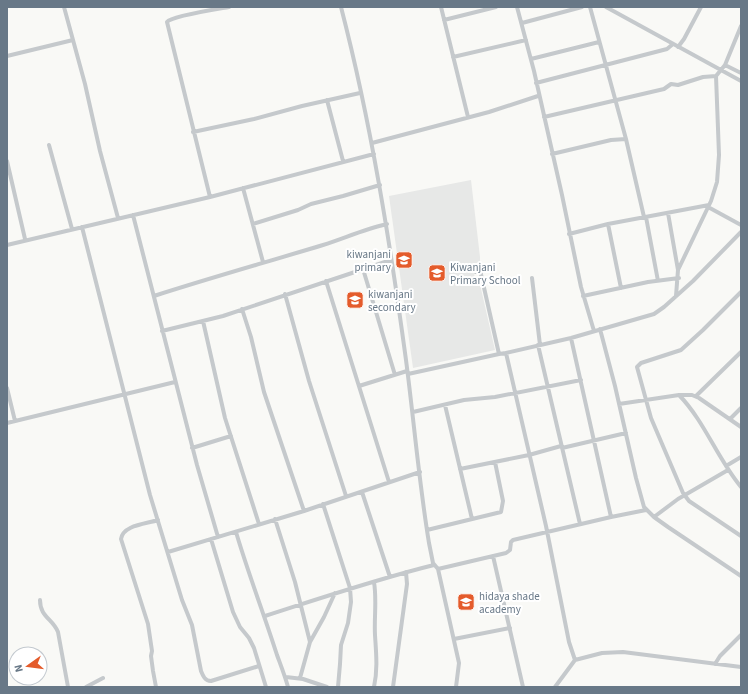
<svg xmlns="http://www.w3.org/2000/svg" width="748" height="694" font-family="'Source Sans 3',sans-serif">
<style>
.built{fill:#e7e8e7}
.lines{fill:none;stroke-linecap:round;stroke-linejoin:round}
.minor{stroke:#c5c9cc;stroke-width:4}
.labels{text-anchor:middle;stroke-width:4;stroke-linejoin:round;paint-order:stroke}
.poi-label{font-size:11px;fill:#687887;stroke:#fff;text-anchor:start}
</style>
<rect width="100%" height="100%" fill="#f9f9f6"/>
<path class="built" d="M471,180L480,257V265L474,275L476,278L479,280L495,350L413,368L389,196Z"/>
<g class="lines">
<path class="minor" d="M64,7L85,84L100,151L118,218
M341,7C371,123 390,242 406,360C414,421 419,483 429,543L433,563L438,569L459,663L456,687
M441,7L468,117
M517,7L534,71L562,195L581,287L594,331
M590,7L626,139L644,217
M606,7L741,81
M444,20L496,7
M522,23L582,7
M678,47L684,39L701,7
M7,56L73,40
M453,57L526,40
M531,59L599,42
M725,65L741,73
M536,83L667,49L673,44
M327,100L343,161
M544,117L664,89L671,84L678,85L703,77L716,76L725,65L741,26
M193,132L254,119L302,106L360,93
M372,143L489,112L538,96
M49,145L72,229
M552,154L611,140L626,139
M7,161L25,239
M243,188L263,262
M210,197L167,22C172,16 218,9 229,7
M708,207L741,225
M668,213L678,270L676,296
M133,215L197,465L218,537
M646,217L658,281
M253,224L298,210L311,204L343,196L380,185
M608,224L621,288
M82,227L150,495L182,600L192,625L201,671C203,676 205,681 211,681L259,666
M569,234L608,224L709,205
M7,245L210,197L374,154
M363,269L395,375
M678,270L711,201L717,182L719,155L716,76
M476,272L480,270L499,354
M532,278L540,345
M326,281L389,482
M741,292L703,330L681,350L641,363L637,367L651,418L683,493L689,501L741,536
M285,294L309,381L346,496
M154,296C210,278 267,262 323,245C345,238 365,229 387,224
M583,296L648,282L679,278
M242,309L251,337L264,392L304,511
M203,321L225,418L259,524
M600,329L615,386L636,478L644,507L654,517L668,527L741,576
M162,331L223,316L391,260
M571,338L611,517
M538,345L580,524
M506,353L546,526L569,642L575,660
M408,374L499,354L506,353L571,338L654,314L664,307L693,281L741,232
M359,386L407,371
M7,388L15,421
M679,395C705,422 717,458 741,487
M696,396L741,352
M619,404L679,395H692L699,398L741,427
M445,405L472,519
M413,412L464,400L495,397L581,380
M730,419L741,408
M7,423L175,382
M192,448L231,436
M562,448L626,433
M726,466L741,457
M460,469L529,455L561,446
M362,492L390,577
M323,504L350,588L351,602L348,623L341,645L340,664L338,687
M654,517L678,499L728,470
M275,519L295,582L310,642L300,678
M427,530L501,512L503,501L495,462
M236,532C248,573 264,614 277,655C281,666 285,676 288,687
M211,539L233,612L240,627L249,638L254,648L266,687
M168,552L304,511L420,472
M493,556L523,687
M438,569L506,553L510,550L511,542L513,540L611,517L646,510
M374,582C377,600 374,617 375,635C376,652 378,669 374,687
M40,600C40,617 53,619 58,632L68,687
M265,616C321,598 377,579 434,565
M454,639L510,628
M310,642L324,617L335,593
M715,664L720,656L741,635
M286,677L303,679L327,687
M86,687L103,678
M156,687L153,671L151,656L152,651L148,624L121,539C123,525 146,524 158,520
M393,687L407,584L406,572
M555,687L575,660L602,653L623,652L741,667"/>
</g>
<defs>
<symbol id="school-square" viewBox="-11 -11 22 22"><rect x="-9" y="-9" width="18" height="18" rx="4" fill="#e45b2b" stroke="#fff"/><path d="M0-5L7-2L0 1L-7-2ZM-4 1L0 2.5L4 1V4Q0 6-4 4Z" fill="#fff"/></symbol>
</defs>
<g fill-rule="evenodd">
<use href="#school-square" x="394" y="250" width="20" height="20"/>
<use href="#school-square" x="427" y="263" width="20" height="20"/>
<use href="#school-square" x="345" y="290" width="20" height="20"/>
<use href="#school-square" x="456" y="592" width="20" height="20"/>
</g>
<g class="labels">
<g class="poi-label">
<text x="391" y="258" text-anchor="end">kiwanjani<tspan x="391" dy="13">primary</tspan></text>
<text x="450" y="271">Kiwanjani<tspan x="450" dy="13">Primary School</tspan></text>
<text x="368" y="298">kiwanjani<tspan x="368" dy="13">secondary</tspan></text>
<text x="479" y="600">hidaya shade<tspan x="479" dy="13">academy</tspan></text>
</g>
</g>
<rect width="748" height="694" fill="none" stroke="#687887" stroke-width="16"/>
<g transform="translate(28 666) rotate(256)"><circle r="19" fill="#ffffff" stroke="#c3c9cf"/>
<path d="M0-3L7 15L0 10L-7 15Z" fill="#e45b2b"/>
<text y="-6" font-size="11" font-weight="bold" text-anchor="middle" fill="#687887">N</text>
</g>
</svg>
